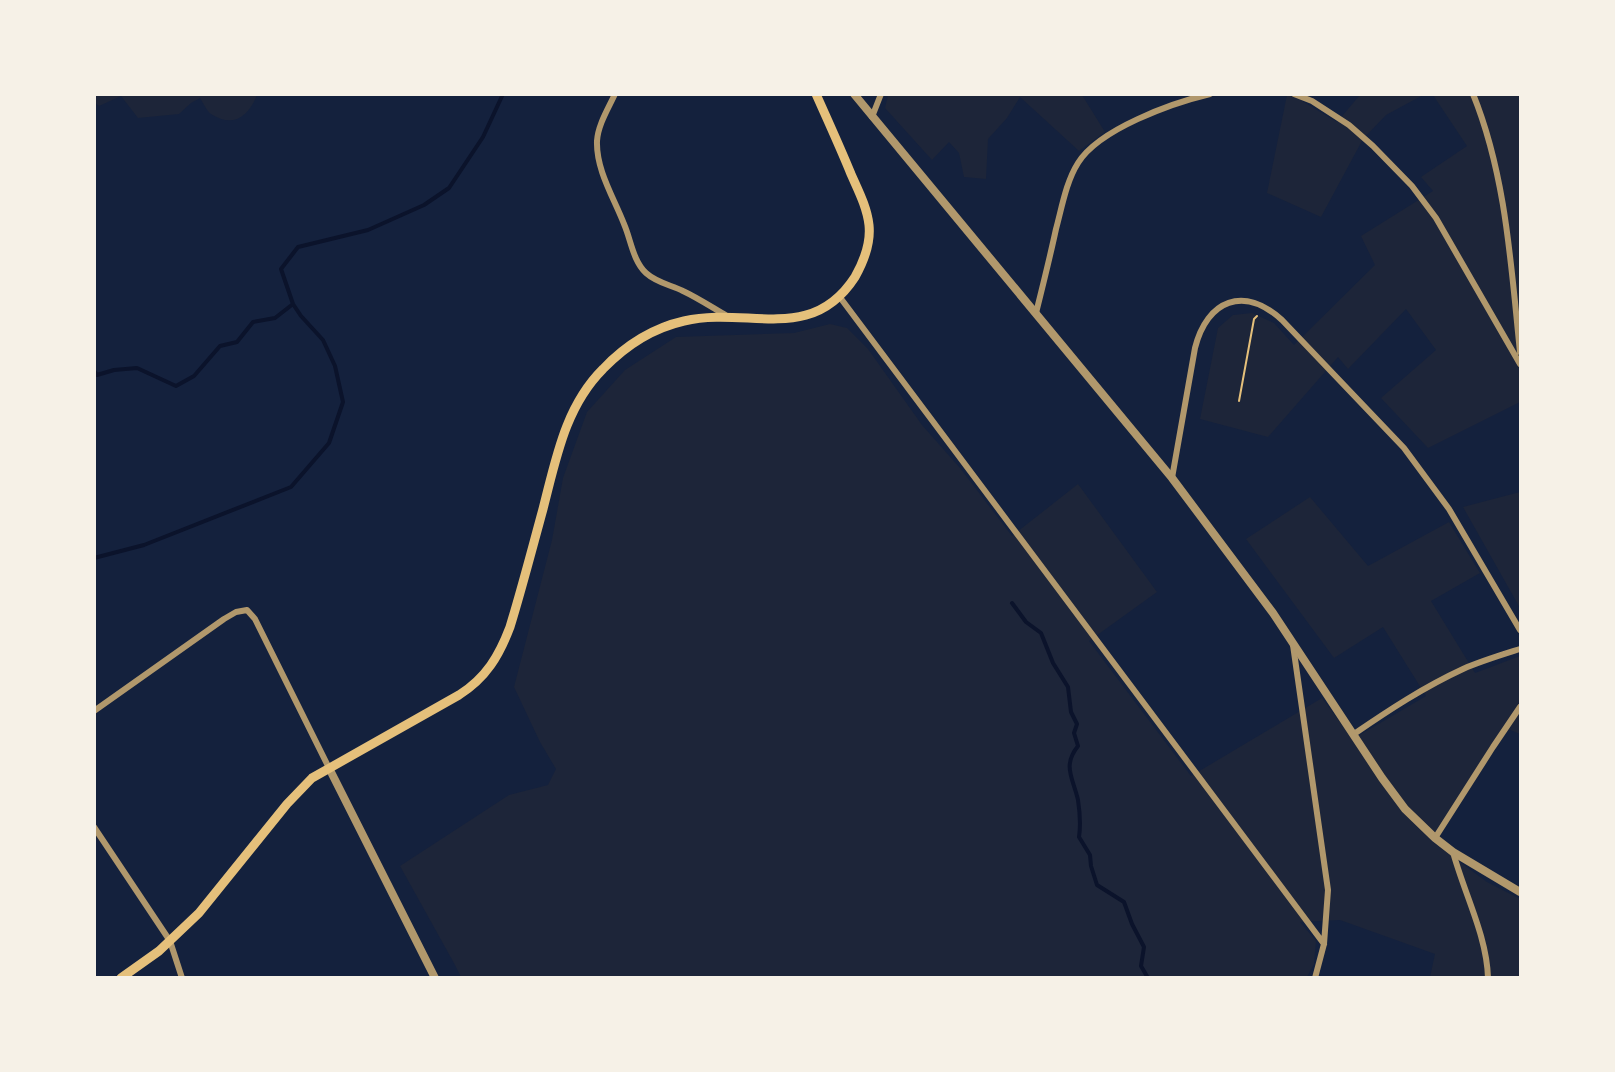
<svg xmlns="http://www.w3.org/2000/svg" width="1615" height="1072" font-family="'Open Sans',sans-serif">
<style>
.green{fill:#1d2539}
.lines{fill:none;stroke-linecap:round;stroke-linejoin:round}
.stream{stroke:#0b132b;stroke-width:4}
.path{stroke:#e5c07b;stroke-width:2}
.minor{stroke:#b1986c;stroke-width:6}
.tertiary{stroke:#b1986c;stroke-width:8}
.secondary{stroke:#e5c07b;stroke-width:9}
</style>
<rect width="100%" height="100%" fill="#14213d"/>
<path class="green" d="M95,94H257V95C249,115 234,129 211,114C207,111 203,103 200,98L191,103L179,114L138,118L121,96L99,106L95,103Z
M888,95H1082L1105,132L1079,151L1020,97L1007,118L988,139L986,179L964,177L959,153L949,142L932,160L885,108Z
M1287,95H1306L1302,101L1337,122L1360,95H1423L1386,115L1363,139L1321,217L1267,193Z
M1433,95H1520V402L1428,448L1381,398L1436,350L1406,309L1348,369L1338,357L1268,437L1200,419L1218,328L1233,315L1252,313L1274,323L1294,345L1375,265L1361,236L1433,191L1421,177L1467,146Z
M830,324L847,328L868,349L922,425L960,468L1012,536L1078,484L1157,592L1089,641L1191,776L1322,698L1353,739L1426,696L1383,627L1334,658L1246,539L1310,497L1368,566L1449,522L1480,573L1431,601L1475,673L1520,656V734L1503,727L1430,840L1487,882L1520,899V977H1430L1435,954L1340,920L1300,922L1316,941L1314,964L1307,977H461L455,965L400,866L509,795L548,785L556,769L540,742L514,687L552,540L563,478L587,412L625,370L676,337L794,333Z
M1520,492V608L1463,507Z"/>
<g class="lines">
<path class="stream" d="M94,371L97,375L114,370L137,368L176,386L194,376L220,346L237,342L253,322L275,318L293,304
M94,558L144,545L291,487L329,443L343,402L335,366L323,340L301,316L293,304L281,269L298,247L368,230L424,205L449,188L483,137L503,94
M1012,603L1026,622L1041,633L1053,663L1068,687L1071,712L1077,724L1074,733L1078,746C1062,766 1073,778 1078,800C1080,813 1081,824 1079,837L1090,855L1091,866L1097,885L1124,902L1132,924L1144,947L1141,966L1148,978"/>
<path class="path" d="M1239,401L1254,319L1257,316"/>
<path class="minor" d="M615,94C608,109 598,125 597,141C596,170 614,198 624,224C631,240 633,261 646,273C657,283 671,285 683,291C698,298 713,308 727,316
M1294,94L1312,101L1349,125L1373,146L1412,186L1436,218L1520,364
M1473,94C1506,175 1511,266 1520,352
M872,117L881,94
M839,296L1324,944
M1036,313C1043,285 1050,257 1056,229C1062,207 1066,182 1078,163C1099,129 1172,103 1210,94
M1172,478L1195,348C1207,300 1244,285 1282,320L1404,448L1449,509L1520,630
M1293,645L1328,890L1324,944L1315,978
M94,711L224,619L236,612L247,610L255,619L329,768
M1354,734C1389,710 1424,687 1463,669C1481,661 1501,655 1520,649
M94,827L170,941L182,978
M1435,838L1493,747L1520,707
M1453,852C1464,893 1487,936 1488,978"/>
<path class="tertiary" d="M854,94L1172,478L1273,613L1382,778L1405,809L1435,838L1453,852L1520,892
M329,768L435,978"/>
<path class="secondary" d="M121,978L159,951L199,913L287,804L312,778L459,695C486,678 499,656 510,627C522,588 532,549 543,509C556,459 565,407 603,369C625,346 653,328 684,321C748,306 811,345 855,277C864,261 871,244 869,225C867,207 858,190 851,174C840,147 828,121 816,94"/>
</g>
<rect width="1615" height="1072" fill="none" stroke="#f6f1e7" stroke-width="192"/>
</svg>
